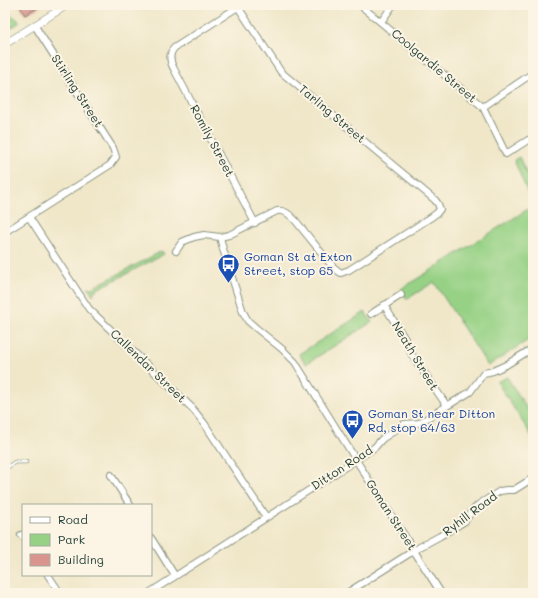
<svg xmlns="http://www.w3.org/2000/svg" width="538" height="598" font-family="Mali,sans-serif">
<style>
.green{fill:#96d185;stroke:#5a875c}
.building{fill:#d9948e}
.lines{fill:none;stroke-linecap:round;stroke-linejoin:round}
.service-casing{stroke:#88927e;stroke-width:4.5}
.minor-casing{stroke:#88927e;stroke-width:8}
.tertiary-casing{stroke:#88927e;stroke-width:8}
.service{stroke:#fff;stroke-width:3}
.minor{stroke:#fff;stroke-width:6}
.tertiary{stroke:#fff;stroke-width:7}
.labels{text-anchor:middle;stroke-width:4;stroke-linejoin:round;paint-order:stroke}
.street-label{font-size:12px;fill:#1f3d34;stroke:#fcf5e5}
.transit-label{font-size:12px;fill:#164399;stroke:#fcf5e5;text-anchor:start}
</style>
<rect width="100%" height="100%" fill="#fcf5e5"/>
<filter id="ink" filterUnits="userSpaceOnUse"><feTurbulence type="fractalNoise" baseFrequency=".025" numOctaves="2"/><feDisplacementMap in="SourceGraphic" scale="8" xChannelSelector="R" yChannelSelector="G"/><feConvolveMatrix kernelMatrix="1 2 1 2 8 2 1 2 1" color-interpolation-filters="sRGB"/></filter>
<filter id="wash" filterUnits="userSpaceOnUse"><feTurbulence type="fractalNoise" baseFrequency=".012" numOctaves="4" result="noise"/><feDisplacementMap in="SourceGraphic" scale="16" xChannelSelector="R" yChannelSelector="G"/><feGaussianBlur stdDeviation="0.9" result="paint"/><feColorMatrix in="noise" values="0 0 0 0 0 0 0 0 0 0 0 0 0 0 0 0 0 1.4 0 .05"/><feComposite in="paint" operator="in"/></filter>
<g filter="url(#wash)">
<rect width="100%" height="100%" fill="#f0e7c9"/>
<path class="green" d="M5,9L20,22L5,32Z
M519,157L533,187V205L514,160Z
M533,206V337L488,366L434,282L407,299L401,289Z
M162,251L164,254L94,291L93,295L88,287L92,288Z
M365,312L372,322L306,364L299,354Z
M507,377L533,418V438L497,382Z"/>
<g id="blocks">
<path class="building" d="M21,5H40L41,6L25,15L20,6Z"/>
</g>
</g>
<g filter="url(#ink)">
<use href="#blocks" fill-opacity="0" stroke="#88927e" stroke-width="1"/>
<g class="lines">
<defs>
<path id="service" d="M5,469L15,462H26"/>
<path id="minor" d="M241,5L174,48C168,55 170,62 174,69L255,223
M360,5L483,107L506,154L528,140
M381,22L393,5
M483,107L533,73
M29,217L89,309L192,408L204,423L266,517
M5,232L110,165L116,157L113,148L35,26
M220,237L223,249L243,312L248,321L256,328L282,349L295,362L356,460L441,593
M176,251L182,242L194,237L204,235L220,237L229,235L277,211C285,210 289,214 295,220L333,267L341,273L349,270L430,218L437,213L440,209L438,204L435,200L281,72L238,7
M384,305L405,339L412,355L447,406
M371,314L401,295
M111,475L130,505
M21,535L23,537
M151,538L175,576
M48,575L60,593
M149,593L356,460L375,447L382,439L404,424L419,423L470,392L484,373L493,371L506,365L533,348
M347,593L418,548L440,536L465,521L472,511L478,505L500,491L507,490H514L533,478"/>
<path id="tertiary" d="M5,44L67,5"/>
</defs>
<use href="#service" class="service-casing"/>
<use href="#minor" class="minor-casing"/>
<use href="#tertiary" class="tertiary-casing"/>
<use href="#service" class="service"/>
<use href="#minor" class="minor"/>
<use href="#tertiary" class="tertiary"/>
</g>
</g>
<defs>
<symbol id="bus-pin" viewBox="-11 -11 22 30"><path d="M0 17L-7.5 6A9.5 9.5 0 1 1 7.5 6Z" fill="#1a4fb4" stroke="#fcf5e5"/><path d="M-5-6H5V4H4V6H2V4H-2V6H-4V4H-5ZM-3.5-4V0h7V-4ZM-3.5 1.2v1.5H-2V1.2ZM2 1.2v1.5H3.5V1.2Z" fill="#fff"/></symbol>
</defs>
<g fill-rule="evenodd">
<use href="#bus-pin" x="216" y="252" width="25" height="34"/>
<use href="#bus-pin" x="340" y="408" width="25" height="34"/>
</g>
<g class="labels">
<g class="street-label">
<text transform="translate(434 66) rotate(40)" y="4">Coolgardie Street</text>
<text transform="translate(77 91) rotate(57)" y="4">Stirling Street</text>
<text transform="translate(332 114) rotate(40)" y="4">Tarling Street</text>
<text transform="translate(212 141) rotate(62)" y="4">Romily Street</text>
<text transform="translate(415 356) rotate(59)" y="4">Neath Street</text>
<text transform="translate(148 366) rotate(44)" y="4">Callendar Street</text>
<text transform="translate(342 468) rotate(-33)" y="4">Ditton Road</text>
<text transform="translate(470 514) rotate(-37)" y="4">Ryhill Road</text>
<text transform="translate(391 515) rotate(57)" y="4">Goman Street</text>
</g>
<g class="transit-label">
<text x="244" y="261">Goman St at Exton<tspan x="244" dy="14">Street, stop 65</tspan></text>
<text x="368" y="418">Goman St near Ditton<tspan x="368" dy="14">Rd, stop 64/63</tspan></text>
</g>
</g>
<rect width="538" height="598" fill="none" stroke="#fcf5e5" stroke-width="20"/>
<rect x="22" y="504" width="130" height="72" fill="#fcf5e5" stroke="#a4ab9e"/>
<rect x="30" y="517" width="20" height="6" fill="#ffffff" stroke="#a4ab9e"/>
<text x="58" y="524" font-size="12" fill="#1f3d34">Road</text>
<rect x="30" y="534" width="20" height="12" fill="#96d185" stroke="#a4ab9e"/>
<text x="58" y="544" font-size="12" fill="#1f3d34">Park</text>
<rect x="30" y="554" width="20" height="12" fill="#d9948e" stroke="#a4ab9e"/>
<text x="58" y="564" font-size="12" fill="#1f3d34">Building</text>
</svg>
